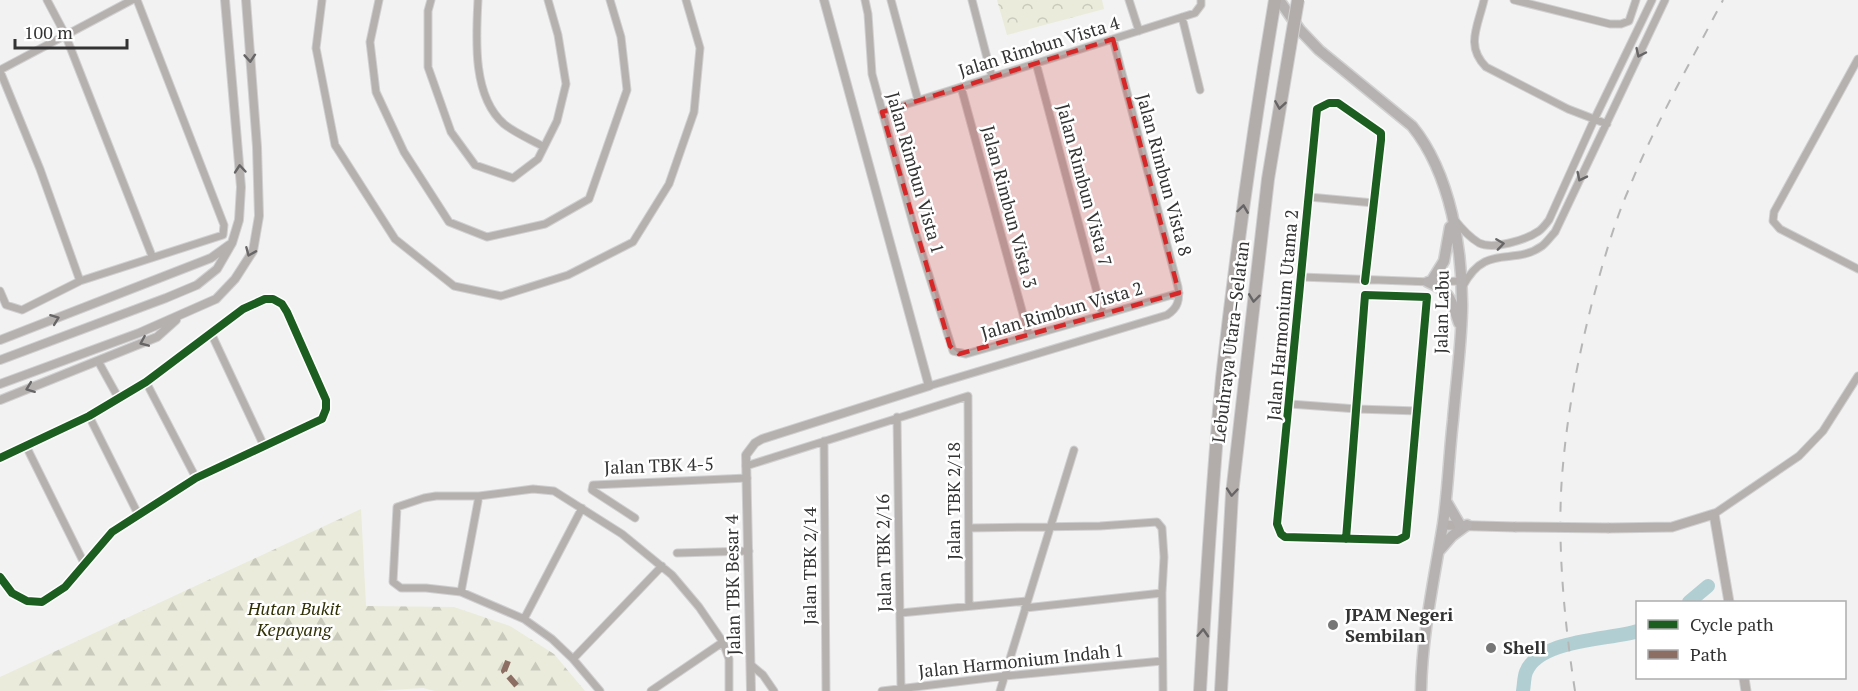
<svg xmlns="http://www.w3.org/2000/svg" width="1858" height="691" font-family="'PT Serif',serif">
<style>
.forest{fill:url(#forest-firs)}
.park{fill:url(#park-crowns)}
.lines{fill:none;stroke-linecap:round;stroke-linejoin:round}
.river{stroke:#b1cfd2;stroke-width:14}
.minor-casing{stroke:#d0d0d0;stroke-width:9}
.tertiary-casing{stroke:#d0d0d0;stroke-width:10}
.secondary-casing{stroke:#d0d0d0;stroke-width:11}
.primary-casing{stroke:#d0d0d0;stroke-width:13}
.motorway-casing{stroke:#d0d0d0;stroke-width:14}
.minor{stroke:#b5b1af;stroke-width:7}
.tertiary{stroke:#b5b1af;stroke-width:8}
.secondary{stroke:#b5b0ae;stroke-width:9}
.primary{stroke:#b6b2b1;stroke-width:10}
.motorway{stroke:#b2adab;stroke-width:12}
.rail{stroke:#b7b6b6;stroke-width:2;stroke-dasharray:10 10;stroke-linecap:butt}
.secondary-bridge-casing{stroke:#d0d0d0;stroke-width:11;stroke-linecap:butt}
.motorway-bridge-casing{stroke:#d0d0d0;stroke-width:14;stroke-linecap:butt}
.secondary-bridge{stroke:#b5b0ae;stroke-width:9}
.motorway-bridge{stroke:#b2adab;stroke-width:12}
.quiet{stroke:#8d6e63;stroke-width:6;stroke-dasharray:12 6;stroke-linecap:butt}
.cycleway-casing{stroke:#fff;stroke-width:11}
.cycleway{stroke:#1b5e20;stroke-width:8}
.oneway{stroke:#676565}
.oneway2{stroke:#666464}
.marked{fill:#d62828;fill-opacity:0.2;stroke:#d62828;stroke-width:4.5;stroke-dasharray:12 8;stroke-linejoin:round}
.poi-dot{fill:#767676;stroke:#fff;stroke-width:2}
.labels{text-anchor:middle;stroke-width:5;stroke-linejoin:round;paint-order:stroke}
.street-label{font-size:18px;fill:#333334;stroke:#fff}
.park-label{font-size:18px;font-style:italic;fill:#303106;stroke:#fff}
.poi-label{font-size:18px;font-weight:bold;fill:#333334;stroke:#fff;text-anchor:start}
</style>
<defs>
<pattern id="forest-firs" width="22" height="20" patternUnits="userSpaceOnUse" patternTransform="scale(1.5)"><rect width="22" height="20" fill="#eaebda"/><path d="M5 1l3.5 6h-7zM16 11l3.5 6h-7z" fill="#c9cabc"/></pattern>
<pattern id="park-crowns" width="20" height="18" patternUnits="userSpaceOnUse" patternTransform="scale(1.5)"><rect width="20" height="18" fill="#eaebda"/><path d="M2 6a3 3 0 1 1 6 0M12 15a3 3 0 1 1 6 0" fill="none" stroke="#c9cabc"/></pattern>
</defs>
<rect width="100%" height="100%" fill="#f2f2f2"/>
<path class="forest" d="M361,509L366,606L454,607L510,626L554,654L585,691H435L423,688L375,691H0V677Z"/>
<path class="park" d="M997,0H1102L1104,9L1007,35Z"/>
<g class="lines">
<path class="river" d="M1689,602L1708,586
M1523,691C1524,685 1524,677 1526,672C1539,639 1609,640 1638,631"/>
<defs>
<path id="minor" d="M47,0L65,34L152,256
M322,0L316,48L335,145L395,239L454,286L501,296L568,275L633,242L669,184L694,112L700,48L686,0
M379,0L370,42L376,92L404,152L449,222L487,237L545,224L589,199L627,90L621,37L610,0
M431,0L428,11V67L451,132L475,165L513,178L538,159L557,121L566,84L558,35L548,0
M478,0C476,38 472,96 504,124C515,133 532,140 544,147
M865,0L868,14L872,74L915,231L953,351L966,354L1179,293
M891,0L918,100
M972,0L992,77
M1129,0L1139,31
M1484,0C1478,26 1465,46 1486,67L1568,109L1607,124
M1514,0L1610,24H1621L1629,21L1636,0
M1182,17L1200,90
M1858,59L1774,212L1773,221L1780,229L1858,269
M1036,63L1103,315
M0,70L132,0
M0,71L40,169L80,281
M961,87L1029,336
M882,112L1195,13L1201,5V0
M1309,197L1374,203
M1454,219C1461,228 1469,237 1479,243C1493,250 1526,240 1539,231C1543,228 1546,224 1549,220L1594,120L1652,0
M1301,277L1431,282L1461,281
M1463,286C1486,242 1513,267 1542,246C1547,242 1551,236 1555,232L1665,0
M0,291L6,305L22,310L80,281L223,235L224,225L137,0
M211,333L264,446
M98,361L119,399
M146,382L196,478
M929,386L1167,315C1178,308 1180,300 1178,287L1113,39
M1290,404L1357,409L1418,411
M89,416L139,516
M897,417L901,689
M824,441L826,691
M26,446L85,565
M0,458L89,416L146,382L243,309L265,299H273L282,304L287,312L326,400V409L322,419L196,478L112,532L65,587L42,602L27,601L12,593L0,577
M746,466L968,396L969,606
M1714,514L1799,456L1823,431L1858,376
M635,518L592,490L593,485L747,478
M969,528L1100,526L1157,522L1162,528L1164,557L1162,593L1163,691
M1346,539L1365,295L1427,297L1406,536L1398,540L1285,537L1281,534L1277,524L1314,140L1317,109L1329,103H1338L1381,133V140L1365,281
M677,553L749,551
M461,592L479,496
M1025,608L1162,593
M900,613L1027,601
M524,619L582,508
M573,659L662,566
M751,665L763,675L774,691
M600,691L573,659L552,639L524,619L461,592L426,588H401L393,582L397,507L424,498L436,496H479L533,489L554,491L622,534L672,575L699,607L723,642L729,659V691
M651,691L723,642
M882,691L1005,676L1162,661
M1000,691L1074,450"/>
<path id="tertiary" d="M0,340L211,258L229,245
M0,360L166,298L197,285L217,269L232,243L239,220L241,187L225,0
M0,384L139,333L216,299L235,279L253,251L259,216L257,147L246,0
M0,400L157,337L176,320
M751,691L746,455L755,443L762,439L929,386L824,0"/>
<path id="secondary" d="M1443,525L1515,527
M1609,528L1672,527L1714,514L1729,602
M1744,678L1746,691"/>
<path id="primary" d="M1279,0L1300,30L1319,50L1412,126C1451,174 1463,251 1462,311C1461,348 1456,384 1453,420C1449,455 1448,490 1443,524C1434,580 1422,634 1421,691
M1428,282C1451,292 1451,300 1459,323
M1431,282L1444,261L1450,227
M1446,501L1460,525
M1439,551L1452,536L1467,525"/>
<path id="motorway" d="M1200,691C1206,587 1212,482 1222,378C1236,252 1254,125 1275,0
M1221,691L1232,494L1268,179L1290,47"/>
</defs>
<use href="#minor" class="minor-casing"/>
<use href="#tertiary" class="tertiary-casing"/>
<use href="#secondary" class="secondary-casing"/>
<use href="#primary" class="primary-casing"/>
<use href="#motorway" class="motorway-casing"/>
<use href="#minor" class="minor"/>
<use href="#tertiary" class="tertiary"/>
<use href="#secondary" class="secondary"/>
<use href="#primary" class="primary"/>
<use href="#motorway" class="motorway"/>
<path class="rail" d="M1575,691C1564,620 1556,536 1563,465C1568,408 1579,354 1593,299C1603,263 1613,226 1628,191C1654,126 1690,63 1723,0"/>
<defs>
<path id="secondary-bridge" d="M1515,527L1609,528"/>
<path id="motorway-bridge" d="M1290,47L1298,0"/>
</defs>
<use href="#secondary-bridge" class="secondary-bridge-casing"/>
<use href="#motorway-bridge" class="motorway-bridge-casing"/>
<use href="#secondary-bridge" class="secondary-bridge"/>
<use href="#motorway-bridge" class="motorway-bridge"/>
<path class="quiet" d="M508,661L504,671L517,686L518,691"/>
<defs>
<path id="cycleway" d="M0,458L89,416L146,382L243,309L265,299H273L282,304L287,312L326,400V409L322,419L196,478L112,532L65,587L42,602L27,601L12,593L0,577
M1346,539L1365,295L1427,297L1406,536L1398,540L1285,537L1281,534L1277,524L1314,140L1317,109L1329,103H1338L1381,133V140L1365,281"/>
</defs>
<use href="#cycleway" class="cycleway-casing"/>
<use href="#cycleway" class="cycleway"/>
</g>
<defs><path id="oneway-chevron" d="M-2-3.5L2.5 0L-2 3.5" fill="none" stroke-width="1.6" stroke-linecap="round" stroke-linejoin="round" transform="scale(1.5)"/></defs>
<g class="oneway">
<use href="#oneway-chevron" transform="translate(1640 53) rotate(115)"/>
<use href="#oneway-chevron" transform="translate(250 58) rotate(86)"/>
<use href="#oneway-chevron" transform="translate(240 169) rotate(-95)"/>
<use href="#oneway-chevron" transform="translate(1581 177) rotate(116)"/>
<use href="#oneway-chevron" transform="translate(1500 244) rotate(-8)"/>
<use href="#oneway-chevron" transform="translate(250 252) rotate(113)"/>
<use href="#oneway-chevron" transform="translate(55 319) rotate(-21)"/>
<use href="#oneway-chevron" transform="translate(144 342) rotate(157)"/>
<use href="#oneway-chevron" transform="translate(30 388) rotate(159)"/>
</g>
<g class="oneway2">
<use href="#oneway-chevron" transform="translate(1280 105) rotate(99)"/>
<use href="#oneway-chevron" transform="translate(1243 209) rotate(-82)"/>
<use href="#oneway-chevron" transform="translate(1254 298) rotate(97)"/>
<use href="#oneway-chevron" transform="translate(1232 492) rotate(95)"/>
<use href="#oneway-chevron" transform="translate(1203 633) rotate(-87)"/>
</g>
<path class="marked" d="M1113,39L1179,293L959,354L950,346L882,112Z"/>
<g class="poi-dot">
<circle cx="1333" cy="625" r="6"/>
<circle cx="1491" cy="648" r="6"/>
</g>
<g class="labels">
<g class="street-label">
<text transform="translate(1039 47) rotate(-17)" y="6">Jalan Rimbun Vista 4</text>
<text transform="translate(915 173) rotate(74)" y="6">Jalan Rimbun Vista 1</text>
<text transform="translate(1164 175) rotate(75)" y="6">Jalan Rimbun Vista 8</text>
<text transform="translate(1084 185) rotate(75)" y="6">Jalan Rimbun Vista 7</text>
<text transform="translate(1009 207) rotate(75)" y="6">Jalan Rimbun Vista 3</text>
<text transform="translate(1062 311) rotate(-16)" y="6">Jalan Rimbun Vista 2</text>
<text transform="translate(1442 312) rotate(-89)" y="6">Jalan Labu</text>
<text transform="translate(1283 315) rotate(-85)" y="6">Jalan Harmonium Utama 2</text>
<text transform="translate(1231 342) rotate(-83)" y="6">Lebuhraya Utara–Selatan</text>
<text transform="translate(659 466) rotate(-2)" y="6">Jalan TBK 4-5</text>
<text transform="translate(954 501) rotate(-90)" y="6">Jalan TBK 2/18</text>
<text transform="translate(884 553) rotate(-91)" y="6">Jalan TBK 2/16</text>
<text transform="translate(810 566) rotate(-90)" y="6">Jalan TBK 2/14</text>
<text transform="translate(733 585) rotate(-91)" y="6">Jalan TBK Besar 4</text>
<text transform="translate(1021 661) rotate(-6)" y="6">Jalan Harmonium Indah 1</text>
</g>
<g class="park-label">
<text x="294" y="615">Hutan Bukit<tspan x="294" dy="21">Kepayang</tspan></text>
</g>
<g class="poi-label">
<text x="1345" y="621">JPAM Negeri<tspan x="1345" dy="21">Sembilan</tspan></text>
<text x="1503" y="654">Shell</text>
</g>
</g>
<rect x="1636" y="601" width="210" height="78" fill="#ffffff" stroke="#adadae" stroke-width="1.5"/>
<rect x="1648" y="620" width="30" height="9" fill="#1b5e20" stroke="#adadae" stroke-width="1.5"/>
<text x="1690" y="631" font-size="18" fill="#333334">Cycle path</text>
<rect x="1648" y="650" width="30" height="9" fill="#8d6e63" stroke="#adadae" stroke-width="1.5"/>
<text x="1690" y="661" font-size="18" fill="#333334">Path</text>
<path d="M15 39v9h112v-9" fill="none" stroke="#333334" stroke-width="3"/>
<text x="24" y="39" font-size="18" fill="#333334" stroke="#ffffff" stroke-width="4.5" paint-order="stroke">100 m</text>
</svg>
